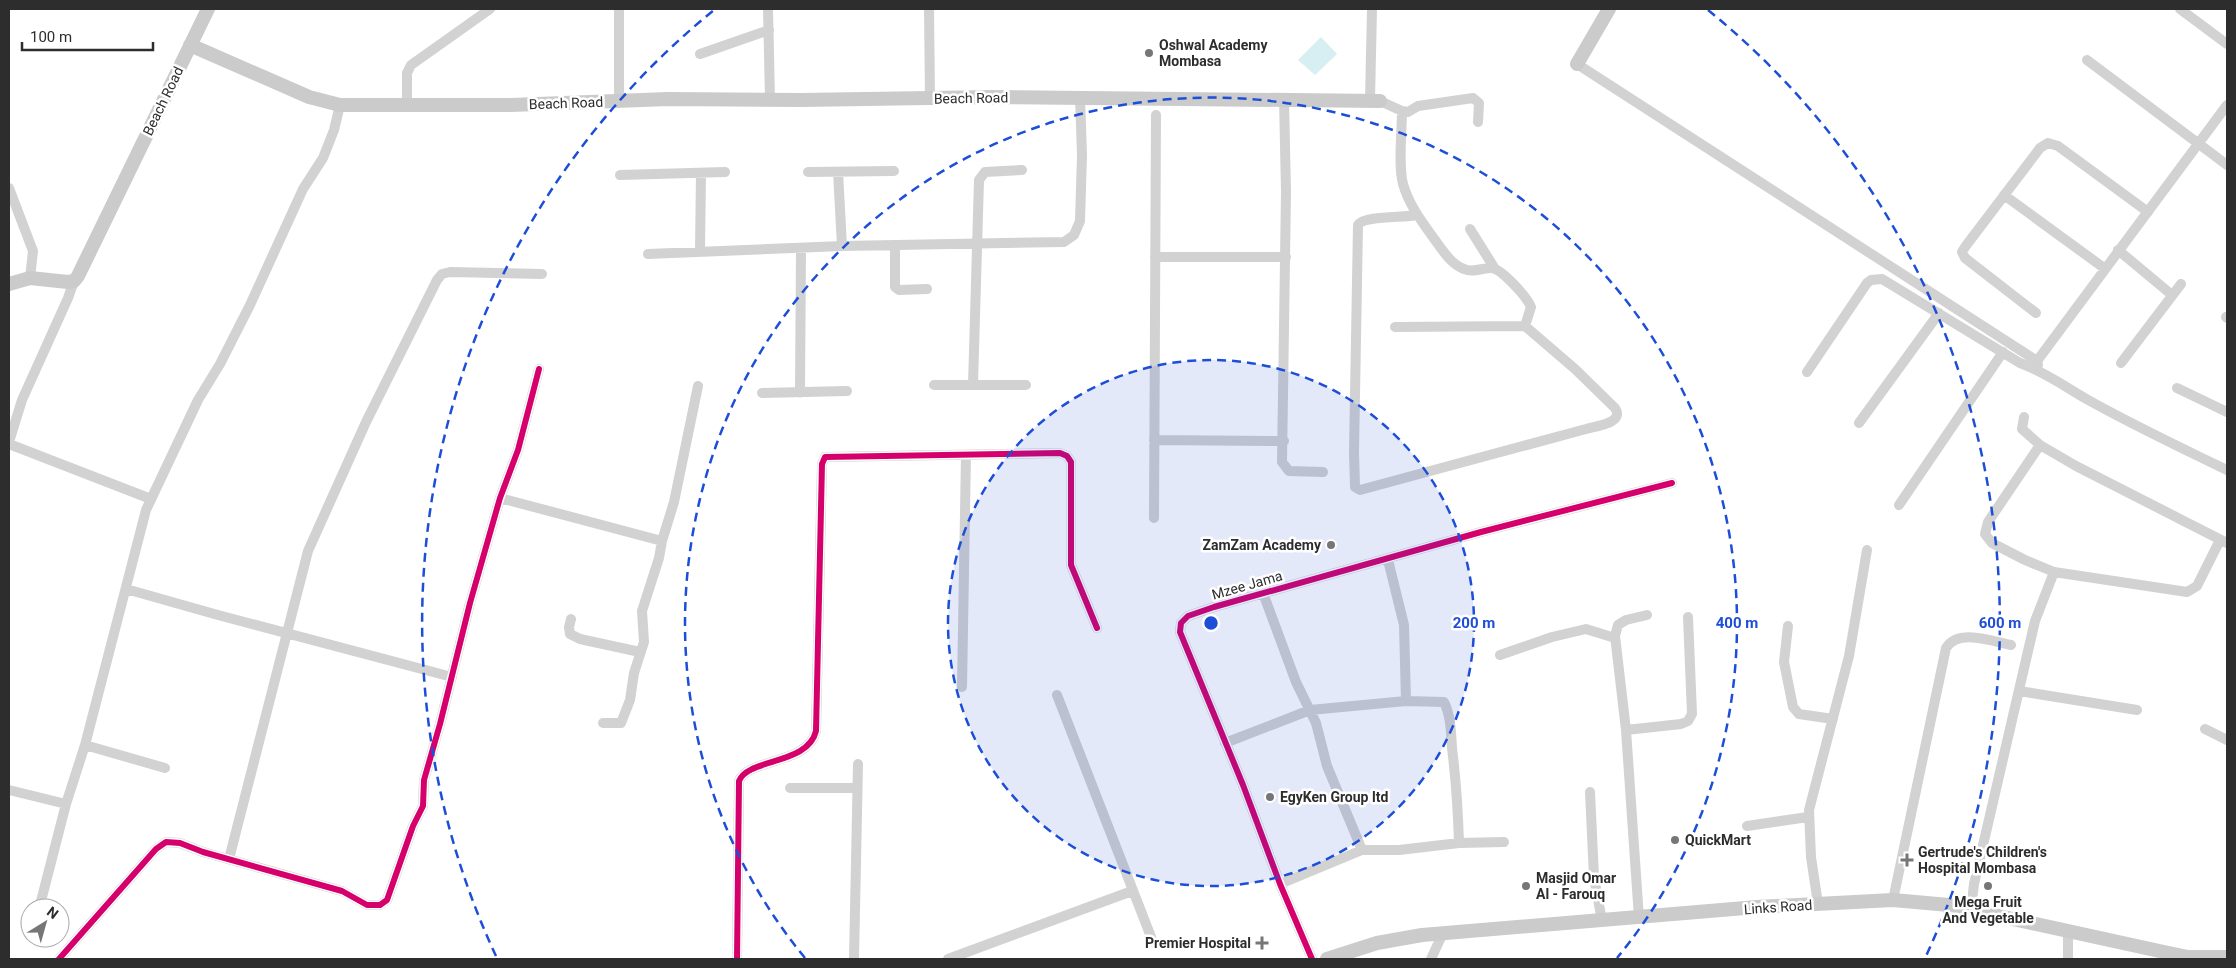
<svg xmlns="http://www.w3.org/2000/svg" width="2236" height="968" font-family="Roboto,sans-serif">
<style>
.water{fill:#d7eef2}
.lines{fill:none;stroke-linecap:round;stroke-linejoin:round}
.street{stroke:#d2d2d2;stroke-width:10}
.secondary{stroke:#cbcbcb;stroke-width:14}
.cycleway-casing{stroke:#fff;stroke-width:9}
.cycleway{stroke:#d6006c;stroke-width:6}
.ring{fill:none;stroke:#1d4ed8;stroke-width:2.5;stroke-dasharray:9 6}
.poi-dot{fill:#767676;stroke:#fff;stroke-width:2}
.labels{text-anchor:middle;stroke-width:5;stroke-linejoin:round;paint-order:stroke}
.poi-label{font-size:14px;font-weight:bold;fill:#2d2d2d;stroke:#fff;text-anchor:start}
.street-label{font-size:14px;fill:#2d2d2d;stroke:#fff}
.centre{fill:#1d4ed8;stroke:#fff;stroke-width:2.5}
.ring-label{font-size:15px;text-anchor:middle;font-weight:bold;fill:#1d4ed8;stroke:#fff;stroke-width:5;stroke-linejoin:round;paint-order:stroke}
</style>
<rect width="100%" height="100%" fill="#fff"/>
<path class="water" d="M1321,37L1337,54L1315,75L1298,60Z"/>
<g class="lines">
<path class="street" d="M619,9V101
M768,9L770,99
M929,9L930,99
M2180,9L2227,44
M700,54L769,30
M2087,60L2227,165
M1577,64L2037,361
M1284,99L1286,192L1282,462L1289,471L1323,472
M1370,100L1372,9
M1380,101L1402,111C1402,131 1398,165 1403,184C1409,205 1422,222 1435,240C1443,251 1451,264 1464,269C1473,273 1482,268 1491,268C1501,268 1527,297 1531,307L1525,326
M407,104V73L411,65L490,9
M1402,111L1408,112L1418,106L1473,98L1479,103L1478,122
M808,172L894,171
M838,172L842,246
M620,175L725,172
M9,188L33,251L30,278
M2004,195L2104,268
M1470,229L1495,269
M895,245V287L899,290L927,289
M700,250L701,173
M2118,250L2172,295
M648,254L842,246L1064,242L1074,235L1080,221L1082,155L1080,97
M1155,257H1286
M2036,313L1965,258L1962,252L1965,247L2040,148L2048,143L2058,146L2148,212
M2226,317L2227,318
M1395,327L1525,326L1575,369L1615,408C1625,423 1596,426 1586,429L1360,490L1355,487L1354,452L1358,225C1364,215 1403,218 1417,215
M2121,363L2181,284
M2038,365L2037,361L2227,105
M1807,372L1867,283L1871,280L1882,279L2020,363C2045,372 2067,388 2090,401C2135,426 2181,448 2227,470
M934,385H1026
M973,385L979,180L985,172L1022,170
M2177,388L2227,412
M762,393L847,391
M800,393L801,248
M2024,417L2022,429L2040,445L2076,466L2227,543
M1859,423L1939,313
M1154,440L1284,441
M9,442L22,400L68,298L74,281
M9,444L151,499
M2040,445L1988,522L1985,534L1992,543L2025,560L2054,572L2187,592L2197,586L2220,540
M500,498L662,541L674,502L698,386
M1899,505L2003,352
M1154,518L1156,115
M1388,560L1404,625L1406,701
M126,589L218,615L452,677
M1263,593L1296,682L1316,723L1327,766L1362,850
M571,619L569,627L570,634L580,639L640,652
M1788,626L1784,662L1793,707L1799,714L1833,719
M1500,655L1552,637L1586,629L1615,638
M962,687L966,455
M2019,691L2137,710
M1057,695L1153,942
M603,723H621L630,700L634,673L644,642L642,611L659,558L662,541
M2205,729L2227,740
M1626,730L1681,724L1688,721L1692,714L1688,617
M1225,743L1310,710L1406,701L1444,702C1451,716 1451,733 1452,748C1456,780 1458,811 1459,843
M85,745L165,768
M790,788H856
M9,790L66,804
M1590,792L1594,877L1602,921
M1747,826L1808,817
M229,859L308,551L366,422L437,280L442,274L450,272L542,274
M1280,884L1362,850H1399L1459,843L1504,842
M1893,900L1946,648C1958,628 1992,641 2011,645
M1818,904L1811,857L1809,810L1849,656L1867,550
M40,905L66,804L85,745L146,510L198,400L220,364L250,305L303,189L323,158L334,130L340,105
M1971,910L1974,884L2035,621L2054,572
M1639,918L1626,730L1615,636L1618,625L1626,620L1647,615
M59,959L156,849L166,842L180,843L203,852L342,891L367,905H380L387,900L413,826L423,806L424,780L440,724L470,603L500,498L518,450L539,369
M737,959L739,781C748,758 808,765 816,731L822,464L825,457L1060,453L1067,456L1071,462V565L1097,628
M854,959L858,764
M948,959L1132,891
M1312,959L1280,884L1243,785L1180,632L1181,623L1188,616L1214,607L1481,532L1672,483
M1431,959L1443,933
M2068,959V931"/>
<path class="secondary" d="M190,45L309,97L340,105H511L668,99L801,100L994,97L1380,101
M1577,64L1609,9
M9,284L30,278L68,282L74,281L78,276L208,9
M1327,959L1377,943L1422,935L1757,907L1893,900L1949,905L2164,952L2188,957H2227"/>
<defs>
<path id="cycleway" d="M59,959L156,849L166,842L180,843L203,852L342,891L367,905H380L387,900L413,826L423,806L424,780L440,724L470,603L500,498L518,450L539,369
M737,959L739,781C748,758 808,765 816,731L822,464L825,457L1060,453L1067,456L1071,462V565L1097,628
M1312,959L1280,884L1243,785L1180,632L1181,623L1188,616L1214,607L1481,532L1672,483"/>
</defs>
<use href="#cycleway" class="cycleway-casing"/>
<use href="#cycleway" class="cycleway"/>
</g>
<circle cx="1211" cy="623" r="263" fill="#1d4ed8" fill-opacity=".12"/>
<g class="ring">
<circle cx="1211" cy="623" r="263"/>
<path d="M805 958A526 526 0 1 1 1617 958"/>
<path d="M496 956A789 789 0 0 1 714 10M1708 10A789 789 0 0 1 1926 956"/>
</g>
<g class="poi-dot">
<circle cx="1149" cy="53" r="5"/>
<circle cx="1331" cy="545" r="5"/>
<circle cx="1270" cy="797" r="5"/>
<circle cx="1675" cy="840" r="5"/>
<path d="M1904.5 852.5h5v5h5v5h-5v5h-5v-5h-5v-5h5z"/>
<circle cx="1526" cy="886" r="5"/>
<circle cx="1988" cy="886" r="5"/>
<path d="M1259.5 935.5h5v5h5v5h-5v5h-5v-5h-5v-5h5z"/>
</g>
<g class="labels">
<g class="poi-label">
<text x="1159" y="50">Oshwal Academy<tspan x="1159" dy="16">Mombasa</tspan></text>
<text x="1321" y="550" text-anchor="end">ZamZam Academy</text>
<text x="1280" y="802">EgyKen Group ltd</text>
<text x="1685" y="845">QuickMart</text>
<text x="1918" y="857">Gertrude's Children's<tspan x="1918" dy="16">Hospital Mombasa</tspan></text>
<text x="1536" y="883">Masjid Omar<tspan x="1536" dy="16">Al - Farouq</tspan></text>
<text x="1988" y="907" text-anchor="middle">Mega Fruit<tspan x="1988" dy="16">And Vegetable</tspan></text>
<text x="1251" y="948" text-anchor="end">Premier Hospital</text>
</g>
<g class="street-label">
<text transform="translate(971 98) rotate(-1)" y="5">Beach Road</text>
<text transform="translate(163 101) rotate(-64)" y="5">Beach Road</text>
<text transform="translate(566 103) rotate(-2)" y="5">Beach Road</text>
<text transform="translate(1247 585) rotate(-16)" y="5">Mzee Jama</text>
<text transform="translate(1778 907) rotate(-4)" y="5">Links Road</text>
</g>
</g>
<circle cx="1211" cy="623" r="8" class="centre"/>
<g class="ring-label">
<text x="1474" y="628">200 m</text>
<text x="1737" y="628">400 m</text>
<text x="2000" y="628">600 m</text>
</g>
<rect width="2236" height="968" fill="none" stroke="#2d2d2d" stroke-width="20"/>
<g transform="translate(45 923) rotate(37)"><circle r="24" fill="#ffffff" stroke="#ababab"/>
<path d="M0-4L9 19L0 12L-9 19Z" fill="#767676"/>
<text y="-8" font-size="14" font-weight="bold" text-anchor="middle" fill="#2d2d2d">N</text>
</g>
<path d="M22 42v8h131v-8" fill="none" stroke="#2d2d2d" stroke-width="2.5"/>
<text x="30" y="42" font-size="15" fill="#2d2d2d" stroke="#ffffff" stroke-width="4" paint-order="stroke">100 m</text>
</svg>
